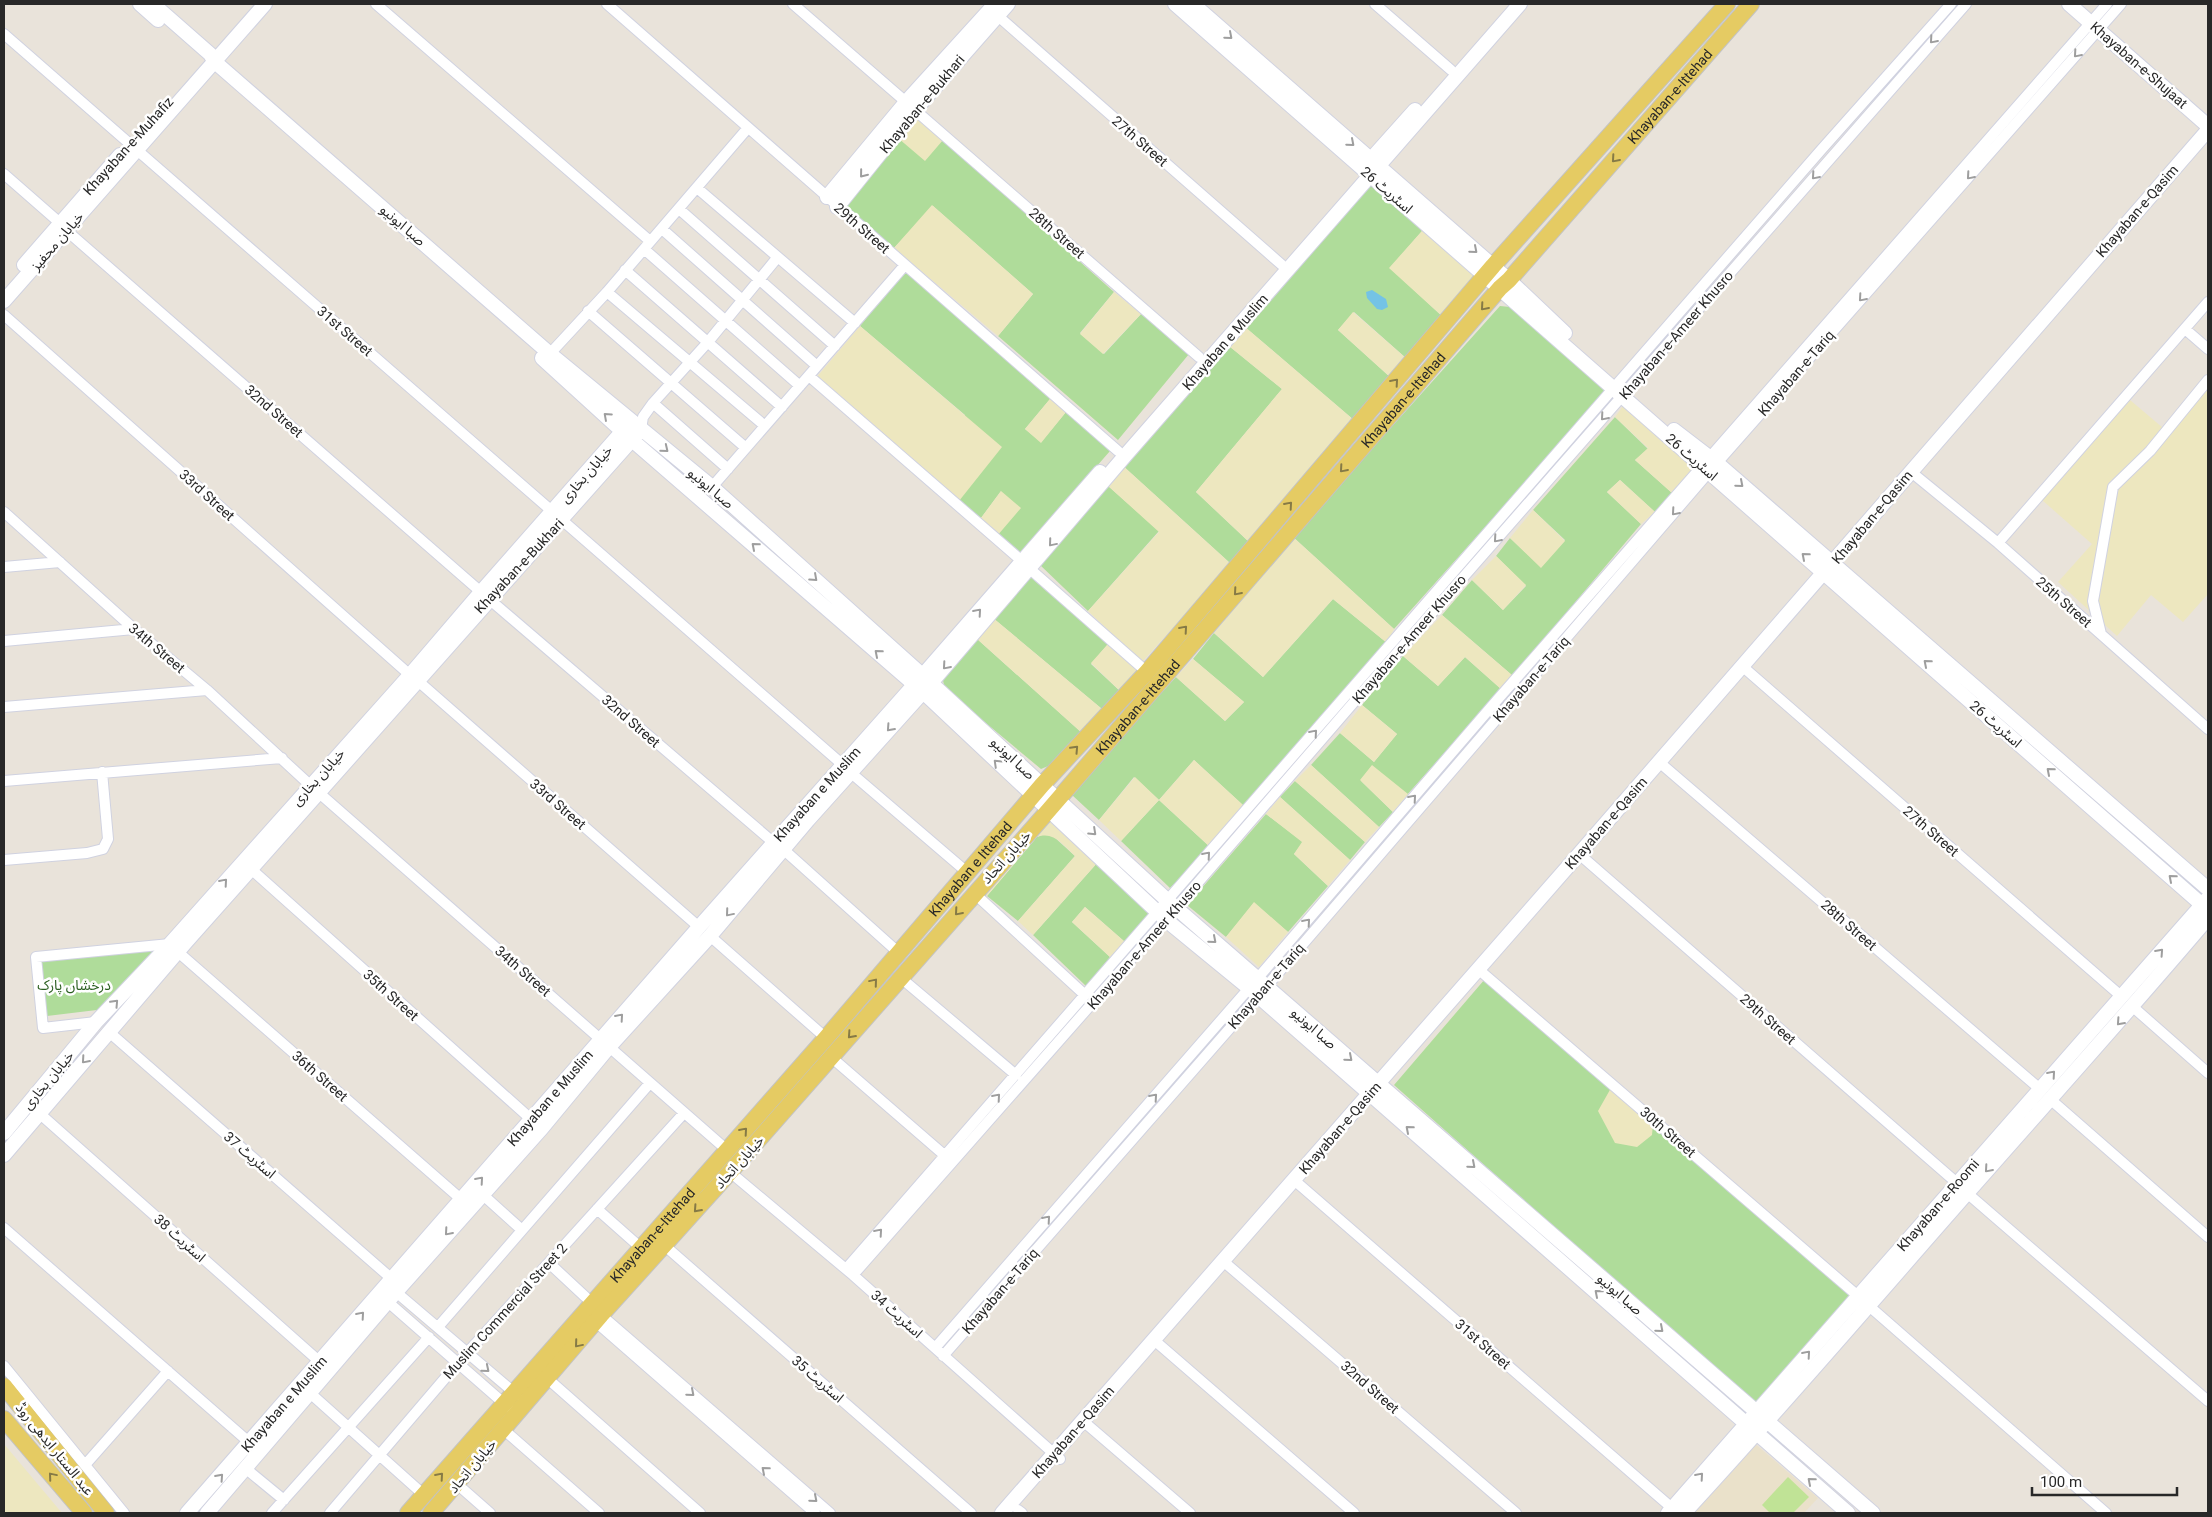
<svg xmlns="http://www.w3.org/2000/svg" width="2212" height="1517" font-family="Roboto,'Noto Sans Arabic',sans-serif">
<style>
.education{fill:#eae1ca}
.green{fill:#afdc9a}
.sand{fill:#ede7bf}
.pitch{fill:#c0e396}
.water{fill:#74c3e5}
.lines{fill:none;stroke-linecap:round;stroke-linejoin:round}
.street-casing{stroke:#d0d2e0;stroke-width:12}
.secondary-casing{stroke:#d0d2e0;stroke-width:16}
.primary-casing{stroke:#c3c3c3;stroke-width:18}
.street{stroke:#fff;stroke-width:10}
.secondary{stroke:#fff;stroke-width:14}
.primary{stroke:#e5cb63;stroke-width:16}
.oneway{stroke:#9e9e9e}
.oneway2{stroke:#867a46}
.labels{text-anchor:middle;stroke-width:5;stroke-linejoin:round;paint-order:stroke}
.street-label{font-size:14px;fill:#282828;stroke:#fff}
.park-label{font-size:14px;fill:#295e1e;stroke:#fff}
</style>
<rect width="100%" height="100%" fill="#e9e3da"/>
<path class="education" d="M1754,1443L1818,1498L1804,1513H1692Z"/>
<path class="green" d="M898,138L943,140L1114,292L1080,333L1104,354L1141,314L1189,354L1118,440L998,336L1033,294L933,206L894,248L843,206Z
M1371,184L1422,231L1390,268L1443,317L1407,359L1354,312L1338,330L1390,377L1355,421L1245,327Z
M905,271L1050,399L1025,429L1041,442L1066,412L1110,451L1020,554L997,536L1001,491L981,518L959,501L965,415L860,326Z
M1500,306L1510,307L1605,388L1603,395L1394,629L1293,537Z
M1229,346L1282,389L1196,492L1248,541L1231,564L1122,465Z
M1615,417L1648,449L1635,460L1672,493L1655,512L1620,480L1607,492L1641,524L1513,676L1442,615L1472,580L1503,610L1526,586L1496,556L1510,538L1541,567L1565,540L1533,510Z
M1107,485L1159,531L1088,611L1039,564Z
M1028,575L1108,644L1091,664L1121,692L1102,709L993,618Z
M1333,599L1387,643L1244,806L1194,760L1159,800L1210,847L1170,888L1121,841L1159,800L1134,777L1099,820L1072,795L1073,790L1176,677L1225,721L1244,702L1193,659L1214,633L1263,677Z
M976,638L1082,733L1053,764L1041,769L945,689L942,676Z
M1403,656L1438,686L1465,657L1501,689L1406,796L1361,781L1393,812L1379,827L1311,765L1340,733L1374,762L1397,734L1362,705Z
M1295,781L1365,842L1350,860L1280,797Z
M1266,814L1303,842L1294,854L1328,886L1288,932L1254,903L1226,937L1187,905Z
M1045,834L1053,836L1075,856L1018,921L987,896L1037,837Z
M1098,862L1152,912L1125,942L1085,907L1072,922L1110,957L1086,986L1033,935Z
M153,951L105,1009L47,1016L41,960Z
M1485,979L1852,1296L1756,1406L1394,1085Z"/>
<path class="sand" d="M916,115L943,140L925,161L898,138Z
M932,205L1033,294L998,336L894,248Z
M1422,231L1477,276L1443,317L1389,268Z
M1114,292L1141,314L1103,354L1080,334Z
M1353,312L1407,359L1390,377L1338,330Z
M860,326L1002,447L959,501L816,378Z
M1245,327L1355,421L1248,541L1196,492L1282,389L1229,346Z
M2208,385V594L2183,622L2151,595L2117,636L2058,582L2092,544L2042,500L2130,400L2169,433Z
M1050,399L1066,412L1041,443L1025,429Z
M1626,402L1698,467L1672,493L1635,460L1648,448L1615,417Z
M1122,465L1231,564L1142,662L1088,611L1159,532L1107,485Z
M1620,480L1655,512L1641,524L1607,492Z
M1001,491L1021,508L997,536L981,518Z
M1533,510L1565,541L1541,568L1510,538Z
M1293,537L1394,629L1387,643L1333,599L1263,677L1214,633Z
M1496,556L1526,585L1503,610L1472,580Z
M1442,615L1513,676L1501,689L1465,657L1438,686L1403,656Z
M993,618L1102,709L1082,733L976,638Z
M1108,644L1138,668L1121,692L1091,663Z
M1193,659L1244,702L1225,721L1176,677Z
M1362,705L1397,734L1374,762L1340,733Z
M1194,760L1244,806L1210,847L1159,800L1121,841L1099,820L1135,777L1159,800Z
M1311,765L1379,827L1365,842L1295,781Z
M1372,765L1408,794L1393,812L1360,780Z
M1280,797L1350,860L1328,886L1294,854L1302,842L1266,814Z
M1048,817L1098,862L1033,935L1018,921L1075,856C1063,845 1054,831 1037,837L987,896L982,892Z
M1254,902L1288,932L1259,967L1226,937Z
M1085,907L1125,942L1110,957L1072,922Z
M1611,1088L1653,1124L1652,1135L1637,1147L1615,1143L1598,1111Z
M4,1444L62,1513H4Z"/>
<path class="pitch" d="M1788,1477L1809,1497L1793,1513H1770L1762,1505Z"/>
<path class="water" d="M1372,290L1386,299L1388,307L1382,310L1377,309L1367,298L1366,292Z"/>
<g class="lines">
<defs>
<path id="street" d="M376,4L650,241
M607,4L1118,451
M793,4L906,102
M1375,4L1451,70
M998,16L1282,265
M4,34L130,144
M915,110L1199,357
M137,150L553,512
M4,174L60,223
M697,188L855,323
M679,209L835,346
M662,229L817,366
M67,231L481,592
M644,249L800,386
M625,270L782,407
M607,292L765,426
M588,311L746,448
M4,315L410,675
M2185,329L2208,349
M545,359L607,292L747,129
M809,376L1022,561
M653,403L728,469
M641,429L643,417L653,403L708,342L777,258
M1910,471L1998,543L2208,729
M712,487L905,265
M4,512L134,629L207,690L310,785
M562,520L843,765
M1998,543L2208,302
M4,567L60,562
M1030,569L1147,672
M489,599L774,843
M2101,634L2093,601L2113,487L2150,451L2208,380
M4,641L134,629
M1742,666L2121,996
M418,681L699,927
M4,707L207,690
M1659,762L2040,1089
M850,772L968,873
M4,781L282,758
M318,792L727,1150
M783,849L899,953
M1579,854L1957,1183
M4,860L87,853L103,849L108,839L102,772
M251,869L532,1120
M974,893L1085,995
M710,936L826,1038
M178,952L462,1200
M1478,969L1858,1296
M901,978L1016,1075
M2133,1007L2208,1073
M96,1022L43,1028L36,957L170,944
M109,1032L392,1279
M831,1057L950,1160
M2050,1099L2208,1237
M39,1113L320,1362
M730,1172L853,1275L1060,1459
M1294,1180L1672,1508
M1967,1193L2208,1401
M482,1194L522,1230
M597,1209L641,1248
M4,1228L250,1443
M664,1245L971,1513
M1223,1261L1516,1513
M549,1263L592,1303
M846,1269L1821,150L1951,4
M853,1275L1176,908L1367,687L1966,4
M396,1292L517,1395
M388,1302L508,1407
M1869,1306L2106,1513
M601,1315L830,1513
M596,1322L815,1513
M438,1327L650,1083
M1154,1340L1354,1513
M935,1348L1257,979L1498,699L2107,4
M943,1356L1266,987L1709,472L2121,4
M4,1366L124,1513
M548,1379L700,1513
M310,1393L424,1495
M1083,1421L1190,1513
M503,1429L599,1513
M85,1465L168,1371
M245,1468L284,1500
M457,1484L490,1513
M1018,1510L1022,1513
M272,1513L429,1337
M330,1513L458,1363L684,1113"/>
<path id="secondary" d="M140,4L158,20
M153,4L210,54L215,62L549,353L712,487L931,683L1167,900L1873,1513
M1175,4L2208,910
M1193,4L1509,280L1565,333
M2069,4L2208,126
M1364,167L1415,110
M827,197L906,102L995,4
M837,207L915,110L1008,4
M24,265L120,155
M4,301L265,4
M542,358L632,440L923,692L1166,920L1249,988L1848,1513
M1674,430L1717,463L2208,889
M923,675L1100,472
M931,683L1124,457L1520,4
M4,1133L96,1022L170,944L410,675L481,592L628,425
M4,1155L186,942L637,434
M187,1513L699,927L914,685
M207,1513L396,1292L542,1128L609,1047L710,936L808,820L923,692
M1002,1513L1579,854L2208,130
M1668,1513L2207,899
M1684,1513C1781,1408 1874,1299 1969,1191C2049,1100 2130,1010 2208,918"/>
<g id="primary">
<path d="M4,1386L106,1513"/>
<path d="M4,1419L84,1513"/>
<path id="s1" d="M408,1513L826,1038L1042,785L1147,672L1493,266L1727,4"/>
<path id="s2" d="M431,1513L601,1315L730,1172L1048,811L1500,288L1509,280L1751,4"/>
</g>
</defs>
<use href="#street" class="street-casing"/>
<use href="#secondary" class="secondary-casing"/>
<use href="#primary" class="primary-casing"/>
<use href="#street" class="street"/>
<use href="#secondary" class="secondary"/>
<use href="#primary" class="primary"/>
</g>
<defs><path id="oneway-chevron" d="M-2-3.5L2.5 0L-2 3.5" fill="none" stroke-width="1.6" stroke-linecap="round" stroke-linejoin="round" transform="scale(1.25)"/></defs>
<g class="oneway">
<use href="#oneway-chevron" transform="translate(1229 36) rotate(41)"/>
<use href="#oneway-chevron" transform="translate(1933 40) rotate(131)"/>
<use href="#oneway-chevron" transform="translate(2077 54) rotate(131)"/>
<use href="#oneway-chevron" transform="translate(1351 143) rotate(41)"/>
<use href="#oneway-chevron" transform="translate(863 174) rotate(129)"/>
<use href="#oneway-chevron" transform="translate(1815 176) rotate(131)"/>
<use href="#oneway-chevron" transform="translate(1970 176) rotate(131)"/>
<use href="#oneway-chevron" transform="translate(1474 250) rotate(41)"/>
<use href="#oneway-chevron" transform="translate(1862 298) rotate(131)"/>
<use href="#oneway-chevron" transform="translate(607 416) rotate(-138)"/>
<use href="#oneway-chevron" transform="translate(1604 417) rotate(131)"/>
<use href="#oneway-chevron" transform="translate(665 449) rotate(39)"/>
<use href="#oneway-chevron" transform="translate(1740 484) rotate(41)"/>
<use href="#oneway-chevron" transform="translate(1675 512) rotate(131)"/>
<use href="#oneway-chevron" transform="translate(1497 539) rotate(131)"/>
<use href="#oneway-chevron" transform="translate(1052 543) rotate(130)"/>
<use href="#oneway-chevron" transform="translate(755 546) rotate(-139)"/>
<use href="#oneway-chevron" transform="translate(1805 556) rotate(-139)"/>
<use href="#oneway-chevron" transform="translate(814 578) rotate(42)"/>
<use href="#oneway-chevron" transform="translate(978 612) rotate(-49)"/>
<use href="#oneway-chevron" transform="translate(878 653) rotate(-139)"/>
<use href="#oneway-chevron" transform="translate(1927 663) rotate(-139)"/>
<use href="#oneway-chevron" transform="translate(946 666) rotate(131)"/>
<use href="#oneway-chevron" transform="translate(890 728) rotate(132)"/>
<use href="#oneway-chevron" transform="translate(1314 733) rotate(-49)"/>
<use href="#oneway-chevron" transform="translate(997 763) rotate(-136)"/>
<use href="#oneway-chevron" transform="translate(2050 771) rotate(-139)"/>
<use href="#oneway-chevron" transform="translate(1413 798) rotate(-49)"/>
<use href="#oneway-chevron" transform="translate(1093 832) rotate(43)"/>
<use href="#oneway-chevron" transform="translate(1207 855) rotate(-49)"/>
<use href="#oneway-chevron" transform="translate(2172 878) rotate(-139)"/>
<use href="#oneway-chevron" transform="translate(224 882) rotate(-49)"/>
<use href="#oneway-chevron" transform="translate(729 913) rotate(130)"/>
<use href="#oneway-chevron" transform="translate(1307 922) rotate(-49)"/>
<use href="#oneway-chevron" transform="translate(1213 940) rotate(41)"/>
<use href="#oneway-chevron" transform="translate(2160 952) rotate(-48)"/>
<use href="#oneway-chevron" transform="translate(115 1003) rotate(-47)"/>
<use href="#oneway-chevron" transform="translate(620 1017) rotate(-49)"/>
<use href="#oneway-chevron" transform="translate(2120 1022) rotate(132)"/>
<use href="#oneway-chevron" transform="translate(1349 1058) rotate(41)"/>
<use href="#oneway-chevron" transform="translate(85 1060) rotate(131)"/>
<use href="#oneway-chevron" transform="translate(2052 1074) rotate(-49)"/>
<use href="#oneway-chevron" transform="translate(997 1097) rotate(-49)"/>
<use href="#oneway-chevron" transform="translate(1154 1097) rotate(-49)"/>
<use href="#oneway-chevron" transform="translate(1409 1129) rotate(-139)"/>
<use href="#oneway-chevron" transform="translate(1472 1165) rotate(41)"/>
<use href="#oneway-chevron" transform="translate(1988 1169) rotate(131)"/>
<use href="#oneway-chevron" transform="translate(480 1180) rotate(-49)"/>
<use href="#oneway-chevron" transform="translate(1047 1219) rotate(-49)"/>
<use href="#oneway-chevron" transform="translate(448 1232) rotate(131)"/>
<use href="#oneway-chevron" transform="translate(879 1232) rotate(-49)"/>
<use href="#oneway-chevron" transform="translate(1598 1293) rotate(-139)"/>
<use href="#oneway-chevron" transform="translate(361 1315) rotate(-49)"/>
<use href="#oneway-chevron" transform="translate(1660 1329) rotate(41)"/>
<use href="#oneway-chevron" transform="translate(1807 1354) rotate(-49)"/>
<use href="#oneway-chevron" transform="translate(486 1369) rotate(40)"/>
<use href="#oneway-chevron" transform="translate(691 1393) rotate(41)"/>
<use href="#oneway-chevron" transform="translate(765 1470) rotate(-139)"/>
<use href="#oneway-chevron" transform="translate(1700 1476) rotate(-49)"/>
<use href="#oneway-chevron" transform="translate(220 1477) rotate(-48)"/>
<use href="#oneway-chevron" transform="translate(1811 1481) rotate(-139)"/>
<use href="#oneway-chevron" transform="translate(814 1499) rotate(41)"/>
</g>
<g class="oneway2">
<use href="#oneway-chevron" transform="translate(1615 159) rotate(131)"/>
<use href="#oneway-chevron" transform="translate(1484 307) rotate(131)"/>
<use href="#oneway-chevron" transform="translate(1395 382) rotate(-49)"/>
<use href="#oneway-chevron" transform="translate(1343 469) rotate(131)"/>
<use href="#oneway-chevron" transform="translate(1289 505) rotate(-49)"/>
<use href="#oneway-chevron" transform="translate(1237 592) rotate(131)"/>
<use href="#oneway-chevron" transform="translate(1184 629) rotate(-49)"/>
<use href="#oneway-chevron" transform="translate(1075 749) rotate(-47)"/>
<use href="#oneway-chevron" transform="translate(958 912) rotate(131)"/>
<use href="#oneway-chevron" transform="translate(874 982) rotate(-50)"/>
<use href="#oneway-chevron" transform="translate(851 1035) rotate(132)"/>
<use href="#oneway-chevron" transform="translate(744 1131) rotate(-49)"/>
<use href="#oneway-chevron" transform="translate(697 1209) rotate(132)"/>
<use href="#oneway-chevron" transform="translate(578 1344) rotate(130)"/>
<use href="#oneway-chevron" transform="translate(52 1476) rotate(-130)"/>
<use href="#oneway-chevron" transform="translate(440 1476) rotate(-49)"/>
</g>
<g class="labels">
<g class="street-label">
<text transform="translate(2139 65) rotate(41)" y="5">Khayaban-e-Shujaat</text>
<text dy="5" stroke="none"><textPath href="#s2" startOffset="1882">Khayaban-e-Ittehad</textPath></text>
<text transform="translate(922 104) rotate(-50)" y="5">Khayaban-e-Bukhari</text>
<text transform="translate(1140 141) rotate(41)" y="5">27th Street</text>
<text transform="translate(128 146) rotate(-48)" y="5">Khayaban-e-Muhafiz</text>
<text transform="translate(1387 190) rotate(41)" y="5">اسٹریٹ 26</text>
<text transform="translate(2137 211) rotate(-49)" y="5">Khayaban-e-Qasim</text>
<text transform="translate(403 225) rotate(41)" y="5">صبا ایونیو</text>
<text transform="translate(862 228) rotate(41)" y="5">29th Street</text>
<text transform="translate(1057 233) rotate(41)" y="5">28th Street</text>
<text transform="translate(57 241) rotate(-49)" y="5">خیابان محفیز</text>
<text transform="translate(345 331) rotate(41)" y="5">31st Street</text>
<text transform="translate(1676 335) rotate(-49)" y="5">Khayaban-e-Ameer Khusro</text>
<text transform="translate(1225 342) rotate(-49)" y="5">Khayaban e Muslim</text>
<text transform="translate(1796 373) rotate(-49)" y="5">Khayaban-e-Tariq</text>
<text dy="5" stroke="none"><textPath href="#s2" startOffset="1478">Khayaban-e-Ittehad</textPath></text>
<text transform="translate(274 411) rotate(41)" y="5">32nd Street</text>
<text transform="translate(1692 457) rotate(41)" y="5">اسٹریٹ 26</text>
<text transform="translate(586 474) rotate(-49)" y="5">خیابان بخاری</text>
<text transform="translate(711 488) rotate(40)" y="5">صبا ایونیو</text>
<text transform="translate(207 495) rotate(42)" y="5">33rd Street</text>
<text transform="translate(1872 517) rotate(-50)" y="5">Khayaban-e-Qasim</text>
<text transform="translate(519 566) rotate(-47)" y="5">Khayaban-e-Bukhari</text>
<text transform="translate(2064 602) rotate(41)" y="5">25th Street</text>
<text transform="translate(1409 639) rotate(-49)" y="5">Khayaban-e-Ameer Khusro</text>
<text transform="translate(157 648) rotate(40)" y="5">34th Street</text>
<text transform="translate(1531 679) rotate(-49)" y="5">Khayaban-e-Tariq</text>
<text dy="5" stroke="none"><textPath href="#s2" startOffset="1072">Khayaban-e-Ittehad</textPath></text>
<text transform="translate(631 721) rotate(41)" y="5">32nd Street</text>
<text transform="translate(1996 724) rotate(41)" y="5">اسٹریٹ 26</text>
<text transform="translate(1013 758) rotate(43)" y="5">صبا ایونیو</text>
<text transform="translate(318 777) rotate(-48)" y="5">خیابان بخاری</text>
<text transform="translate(817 794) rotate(-48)" y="5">Khayaban e Muslim</text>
<text transform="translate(558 804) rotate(41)" y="5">33rd Street</text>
<text transform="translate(1606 823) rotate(-49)" y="5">Khayaban-e-Qasim</text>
<text transform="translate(1931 831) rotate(41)" y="5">27th Street</text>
<text transform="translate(1006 857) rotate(-48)" y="5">خیابان اتحاد</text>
<text dy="5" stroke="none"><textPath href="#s1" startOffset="855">Khayaban e Ittehad</textPath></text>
<text transform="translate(1849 925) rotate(41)" y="5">28th Street</text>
<text transform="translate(1144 945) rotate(-49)" y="5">Khayaban-e-Ameer Khusro</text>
<text transform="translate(523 971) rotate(41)" y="5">34th Street</text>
<text transform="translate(1266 986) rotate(-49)" y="5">Khayaban-e-Tariq</text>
<text transform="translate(391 995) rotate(42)" y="5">35th Street</text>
<text transform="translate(1768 1019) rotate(41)" y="5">29th Street</text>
<text transform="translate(1314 1028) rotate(41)" y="5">صبا ایونیو</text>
<text transform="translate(320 1076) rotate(41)" y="5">36th Street</text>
<text transform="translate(48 1080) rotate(-50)" y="5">خیابان بخاری</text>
<text transform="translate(550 1098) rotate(-49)" y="5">Khayaban e Muslim</text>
<text transform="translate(1340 1128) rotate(-49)" y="5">Khayaban-e-Qasim</text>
<text transform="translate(1668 1132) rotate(41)" y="5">30th Street</text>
<text transform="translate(250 1155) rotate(41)" y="5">اسٹریٹ 37</text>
<text transform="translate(739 1162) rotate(-48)" y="5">خیابان اتحاد</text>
<text transform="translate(1938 1205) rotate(-49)" y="5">Khayaban-e-Roomi</text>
<text dy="5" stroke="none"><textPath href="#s1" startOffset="370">Khayaban-e-Ittehad</textPath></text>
<text transform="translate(180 1238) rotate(42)" y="5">اسٹریٹ 38</text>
<text transform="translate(1000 1291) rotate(-49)" y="5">Khayaban-e-Tariq</text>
<text transform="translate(1620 1294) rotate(41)" y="5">صبا ایونیو</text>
<text transform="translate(505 1311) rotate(-48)" y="5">Muslim Commercial Street 2</text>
<text transform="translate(897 1314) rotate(42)" y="5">اسٹریٹ 34</text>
<text transform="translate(1483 1344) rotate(41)" y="5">31st Street</text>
<text transform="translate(818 1379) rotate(41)" y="5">اسٹریٹ 35</text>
<text transform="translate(1370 1387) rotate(41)" y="5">32nd Street</text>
<text transform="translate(284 1404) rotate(-49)" y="5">Khayaban e Muslim</text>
<text transform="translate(1073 1432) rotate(-49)" y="5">Khayaban-e-Qasim</text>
<text transform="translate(55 1449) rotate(51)" y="5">عبد الستار ایدھی روڈ</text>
<text transform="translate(472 1466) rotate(-50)" y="5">خیابان اتحاد</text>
</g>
<g class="park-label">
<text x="74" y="990">درخشاں پارک</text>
</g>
</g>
<rect width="2212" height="1517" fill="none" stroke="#282828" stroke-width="10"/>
<path d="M2032 1487v8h145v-8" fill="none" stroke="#282828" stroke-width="2.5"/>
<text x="2040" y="1487" font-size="15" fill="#282828" stroke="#ffffff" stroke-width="4" paint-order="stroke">100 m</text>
</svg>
